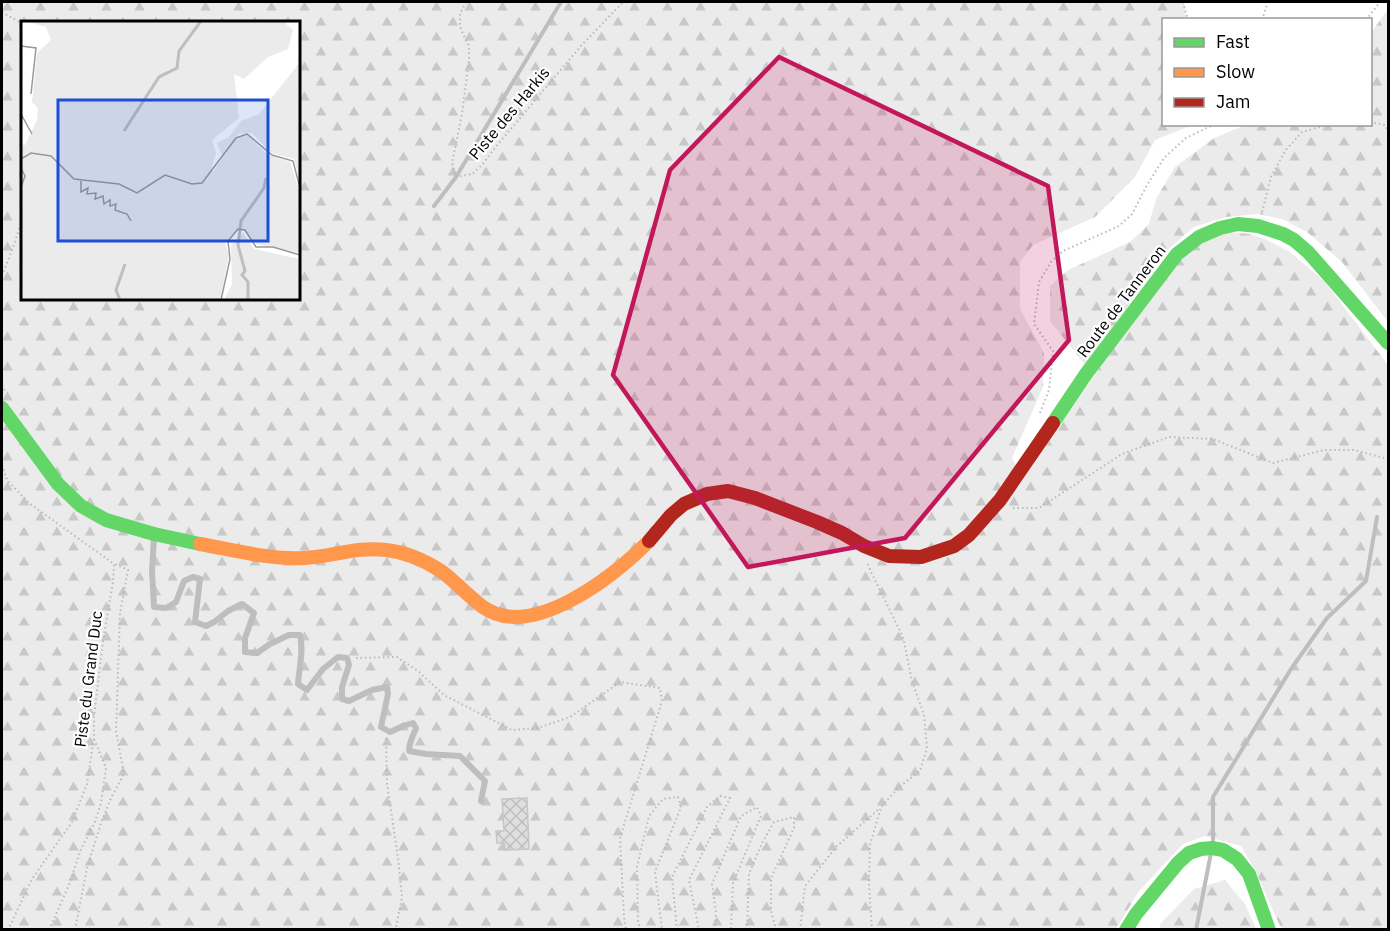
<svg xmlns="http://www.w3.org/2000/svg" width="1390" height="931" font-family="'IBM Plex Sans',sans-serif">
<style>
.forest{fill:url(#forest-firs);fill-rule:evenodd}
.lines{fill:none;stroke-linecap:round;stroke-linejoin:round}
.stream{stroke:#bebebe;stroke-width:4}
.building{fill:url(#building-cross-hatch);stroke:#c6c6c6;stroke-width:1.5}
.path{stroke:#b9b9b9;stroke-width:2;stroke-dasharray:1.5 3;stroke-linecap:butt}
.lane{stroke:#bebebe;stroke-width:6}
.fast{stroke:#63d668;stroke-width:14}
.slow{stroke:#ff974d;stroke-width:14}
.jam{stroke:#b3261e;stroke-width:14}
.marked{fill:#c2185b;fill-opacity:0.2;stroke:#c2185b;stroke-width:4.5;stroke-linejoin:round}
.labels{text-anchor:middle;stroke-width:4.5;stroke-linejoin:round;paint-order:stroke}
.street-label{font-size:16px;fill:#000;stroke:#fff}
.inset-river{fill:none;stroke:#bebebe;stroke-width:3}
.inset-road{fill:none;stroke:#999;stroke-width:1.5}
.view{fill:#1d4ed8;fill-opacity:0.15;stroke:#1d4ed8;stroke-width:3}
.inset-edge{fill:none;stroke:#000;stroke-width:3}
</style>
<defs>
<pattern id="forest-firs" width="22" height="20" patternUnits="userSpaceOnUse" patternTransform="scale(1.5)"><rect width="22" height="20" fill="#ebebeb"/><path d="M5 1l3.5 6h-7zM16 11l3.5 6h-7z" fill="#c8c8c8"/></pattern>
<pattern id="building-cross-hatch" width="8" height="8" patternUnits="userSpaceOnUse" patternTransform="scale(1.5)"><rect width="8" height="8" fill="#dfdfdf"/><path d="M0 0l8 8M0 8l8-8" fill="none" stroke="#bebebe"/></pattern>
</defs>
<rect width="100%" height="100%" fill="#fff"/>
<path class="forest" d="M2,2H1184L1186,19L1164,20V124L1192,125L1155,140L1135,177L1095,217L1033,245L1020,262V309L1044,353L1043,387L1012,458L1024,478L1171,264L1198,245L1228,232L1250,234L1265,239L1290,252L1325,282L1388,365V929H1284L1280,926L1254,868L1241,846L1205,836L1183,844L1139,891L1116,929L2,930ZM22,22H298V298H22Z
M1388,9V322L1342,262L1307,232L1282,219L1258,214L1226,217L1194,227L1165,252L1086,366L1050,321V286L1068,270L1130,242L1149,224L1156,199L1175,167L1214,138L1246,125L1370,124L1371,33Z
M1225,880L1245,904L1256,929H1159L1161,923L1194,889Z"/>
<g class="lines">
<path class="stream" d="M434,206L456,177L561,2
M1213,843V797L1291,669L1327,618L1366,581L1377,517
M1196,930L1211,853"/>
</g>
<path class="building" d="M527,798L529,849L505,850L504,843H497L496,831H504L502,799Z"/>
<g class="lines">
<path class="path" d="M466,2L460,14V27L469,46V59L462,114L452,163L456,177L472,174L482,165L494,149L580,47L623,2
M1183,2L1188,20
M2,12L19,22L22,30
M1262,20L1268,2
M1366,20L1380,2
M1370,122L1385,125L1388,131
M1262,212L1271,177L1285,151L1302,132L1330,124
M2,276L15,242L22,219
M2,385L6,393
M1040,413L1049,390L1053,351L1034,324L1039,282L1051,262L1063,251L1119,226L1132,214L1147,185L1164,158L1186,138L1215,124
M2,465L7,480L29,503L114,564L113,582L103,641L94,717V737L87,784L72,822L32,879L8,930
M1013,508H1039L1122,454L1169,437L1213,439L1273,463L1324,450H1354L1388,459
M868,564L871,572L903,637L912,681L924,715L927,748L920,771L899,787L881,807L870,845L869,884L872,930
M356,658L397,657L418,671L444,695L512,730L538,728L570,717L620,682L660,688L662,701L620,838L624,917L626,930
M386,738L387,784L398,858L402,897L396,927L401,930
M49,930L69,885L81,849L95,822L101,803L106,768L94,739
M75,930L87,868L101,823L111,798L124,774L116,731L120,613L128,570L115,564
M641,930L638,922L637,867L649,816L663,799L678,797L681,807L655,872L662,930
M677,930L672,877L707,807L720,796L730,798L689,880L699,930
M715,930L716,912L712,884L741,816L757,807L761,816L733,883L731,930
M747,930L749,874L762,843L774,822L794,817V828L771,878V911L776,930
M800,930L805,886L837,846L880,808"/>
<path class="lane" d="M154,537L152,571L154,607L166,608L176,602L184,581L193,577L200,579L195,622L206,626L214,622L228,611L242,604L254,613L245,638V652L257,653L270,644L289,635H300C304,651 299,668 298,684L307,690L323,669L338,657L347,658L349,665L342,687V699L349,701L372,690L387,687L388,694L381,727L390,732L403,726L413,723L416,728C413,736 409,742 409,751L426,754L460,756L485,781L481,801"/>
<path class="fast" d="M2,408L58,484L81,506L106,520L154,534L200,544
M1053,423L1086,374L1177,254L1199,237L1220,228L1238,224L1258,226L1283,234L1294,240L1308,252L1388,343
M1126,930L1136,914L1178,863L1189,853L1201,849L1212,848L1223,850L1237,859L1249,874L1269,930"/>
<path class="slow" d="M200,544C234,550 270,560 304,558C331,557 358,546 386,550C405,552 424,560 441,571C456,582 468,596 483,607C532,642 615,575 649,541"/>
<path class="jam" d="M649,541L671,515L684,504L707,494L728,491L755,498L817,522L842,533L864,546L889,556L921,557L954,546L969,535L1000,500L1053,423"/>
</g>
<path class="marked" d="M779,57L1048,186L1069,340L905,538L748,567L613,375L670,170Z"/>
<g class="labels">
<g class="street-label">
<text transform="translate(509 113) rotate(-50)" y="6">Piste des Harkis</text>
<text transform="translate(1121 301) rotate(-53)" y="6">Route de Tanneron</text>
<text transform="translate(88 679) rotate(-83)" y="6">Piste du Grand Duc</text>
</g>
</g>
<g transform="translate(21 21)">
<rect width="279" height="279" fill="#fff"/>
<path d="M5,0H266L265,3L272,9L267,28L247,36L223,58L213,53L218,97L191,119L195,132L190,148L192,151L214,119L226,114L247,134L269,141L279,172V232L235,223L219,205L204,222L208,234L199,279H0V123L4,124L16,99L17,87L11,81L16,32L30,19L25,6ZM279,41V162L273,138L250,132L231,112L217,113L201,134L196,122L208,116L220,100L238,93ZM222,212L233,228L279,238V279H203L211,263L210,224Z" fill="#ebebeb"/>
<path class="inset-river" d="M103,110L138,56L156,47L158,30L180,0M99,279L95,269L104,243M227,279V261L221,254L224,250L217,224L220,200L243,167L245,157"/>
<path class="inset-road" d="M0,25L15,27L10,73M0,93L11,113M0,138L10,132L30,135L53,158L98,163L116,172L144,154L171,163L181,162L215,117L226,113L251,134L272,140L279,167M0,147L4,155L0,166M60,160V171L67,167L66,173L75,172L74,178L82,175L83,183L89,179V185L95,183L94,189L106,193L110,200M200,279L209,238L207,220L217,208L224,209L235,226H252L279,234"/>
<path class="view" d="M37,79H247V220H37Z"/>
<rect width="279" height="279" class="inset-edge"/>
</g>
<rect width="1390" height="931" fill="none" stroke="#000000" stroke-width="6"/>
<rect x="1162" y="18" width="210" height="108" fill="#ffffff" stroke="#999999" stroke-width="1.5"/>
<rect x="1174" y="38" width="30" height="9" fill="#63d668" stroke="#999999" stroke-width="1.5"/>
<text x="1216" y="48" font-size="18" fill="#000000">Fast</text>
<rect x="1174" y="68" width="30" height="9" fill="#ff974d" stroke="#999999" stroke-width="1.5"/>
<text x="1216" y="78" font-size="18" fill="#000000">Slow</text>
<rect x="1174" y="98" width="30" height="9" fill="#b3261e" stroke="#999999" stroke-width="1.5"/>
<text x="1216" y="108" font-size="18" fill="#000000">Jam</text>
</svg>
